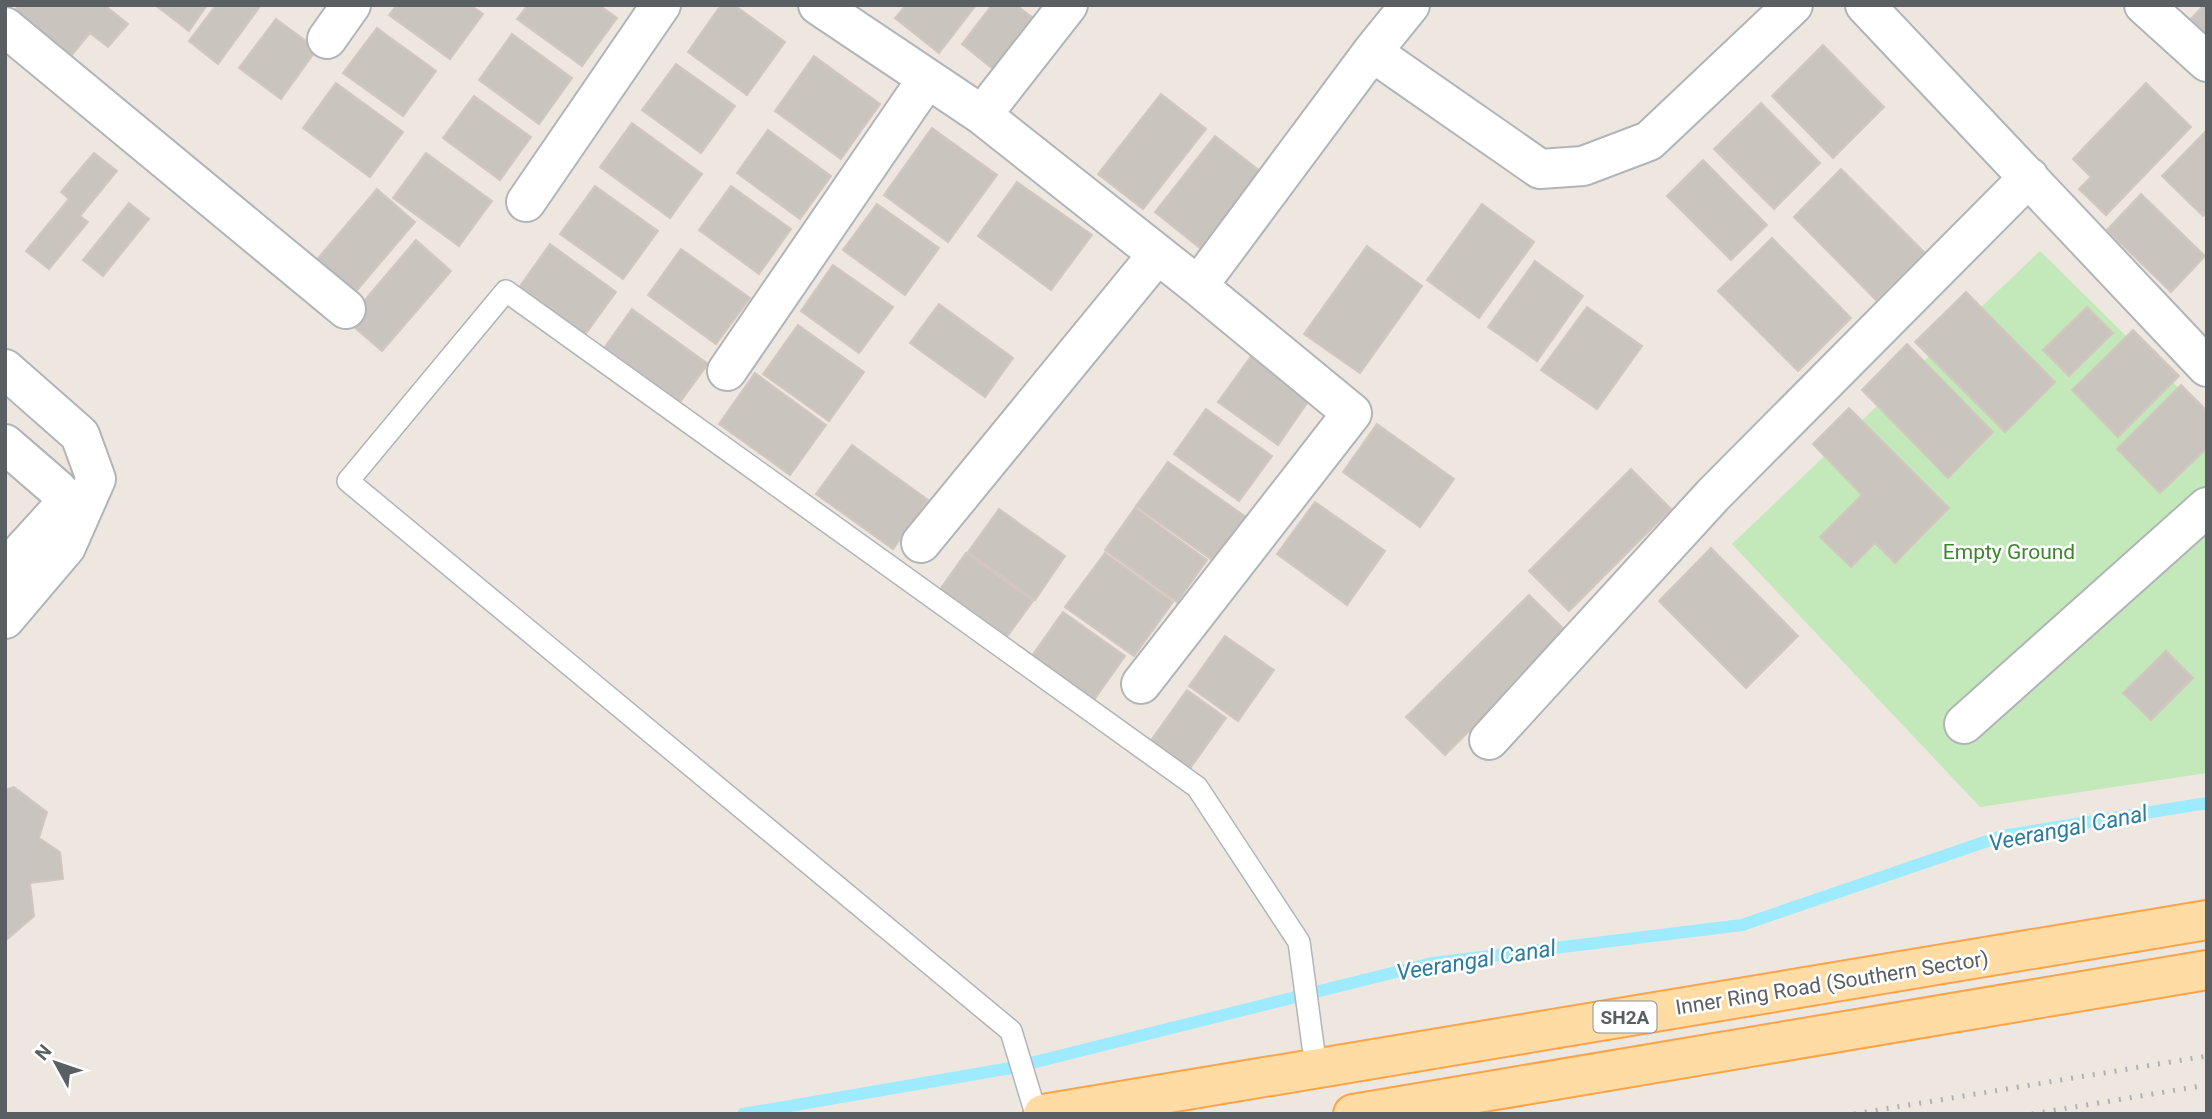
<svg xmlns="http://www.w3.org/2000/svg" width="2212" height="1119" font-family="Roboto,sans-serif">
<style>
.green{fill:#c3e8b9}
.lines{fill:none;stroke-linecap:round;stroke-linejoin:round}
.stream{stroke:#9eeaff;stroke-width:12}
.building{fill:#cac4bf;stroke:#d2c7be;stroke-width:2}
.service-casing{stroke:#b1b5b9;stroke-width:24}
.minor-casing{stroke:#b1b5b9;stroke-width:42}
.primary-casing{stroke:#fea348;stroke-width:42}
.service{stroke:#fff;stroke-width:21}
.minor{stroke:#fff;stroke-width:38}
.primary{stroke:#ffdca3;stroke-width:38}
.rail{stroke:#b0b1b2;stroke-width:5;stroke-dasharray:2 9;stroke-linecap:butt}
.labels{text-anchor:middle;stroke-width:5;stroke-linejoin:round;paint-order:stroke}
.shield{fill:#fff;stroke:#8b8f91;stroke-width:2}
.shield-label{font-size:19px;font-weight:bold;fill:#595f62}
.park-label{font-size:21px;fill:#3c862d;stroke:#fff}
.street-label{font-size:21px;fill:#595f62;stroke:#fff}
.water-label{font-size:23px;font-style:italic;fill:#2d7c9d;stroke:#fff}
</style>
<rect width="100%" height="100%" fill="#ede7e0"/>
<path class="green" d="M2040,251L2207,416V773L1980,807L1732,544Z"/>
<g class="lines">
<path class="stream" d="M743,1114L1011,1068L1432,963L1742,925L2002,836L2207,803"/>
</g>
<path class="building" d="M19,5H104L128,24L108,47L90,33L70,57L14,11Z
M155,5H207L189,31Z
M216,5H261L218,64L189,41Z
M397,5H470L483,14L450,59L389,15Z
M528,5H599L617,18L582,66L517,19Z
M721,5H734L785,42L747,95L688,52Z
M906,5H976L939,53L895,18Z
M992,5H1016L1033,18L993,69L962,44Z
M2204,5H2207V44L2186,24Z
M276,19L317,49L281,99L239,68Z
M377,28L436,71L403,116L343,73Z
M512,34L572,78L539,124L479,80Z
M1823,45L1884,107L1833,158L1772,96Z
M814,56L880,104L841,159L775,111Z
M676,64L735,106L701,153L642,110Z
M336,83L403,132L370,177L303,128Z
M2146,83L2191,127L2106,215L2079,189L2091,177L2073,159Z
M1161,94L1206,129L1143,209L1098,174Z
M474,96L531,137L500,180L443,138Z
M1761,103L1820,163L1774,209L1714,149Z
M632,123L702,174L670,218L600,167Z
M932,128L997,175L948,242L884,195Z
M768,130L831,176L800,219L737,173Z
M2207,130V213L2203,216L2162,176Z
M1215,136L1265,175L1205,252L1155,212Z
M94,153L117,171L80,216L88,222L49,269L26,251L69,199L61,192Z
M426,153L492,201L459,246L393,198Z
M1703,160L1767,225L1731,260L1667,196Z
M1841,169L1925,253L1876,300L1794,217Z
M1017,182L1092,235L1051,290L978,236Z
M595,186L658,231L623,279L560,234Z
M731,186L791,229L759,274L699,230Z
M377,189L415,222L352,296L314,263Z
M2141,194L2205,256L2171,292L2107,230Z
M129,203L149,219L103,276L83,260Z
M877,204L939,248L905,295L843,250Z
M1482,204L1534,242L1479,318L1427,280Z
M1772,238L1851,318L1798,371L1718,291Z
M416,240L451,271L382,351L347,321Z
M550,244L616,292L584,336L518,289Z
M1367,246L1422,286L1360,373L1304,334Z
M681,249L750,298L716,344L648,295Z
M1535,261L1583,296L1537,361L1488,327Z
M833,265L893,307L859,353L801,311Z
M1966,292L2055,382L2005,432L1915,342Z
M939,304L1013,358L985,397L910,343Z
M1587,307L1642,346L1597,409L1541,370Z
M2087,307L2113,333L2069,376L2043,350Z
M632,309L708,364L677,406L602,351Z
M798,325L864,372L829,421L763,374Z
M2133,330L2179,376L2118,437L2072,390Z
M1907,344L1993,432L1948,478L1862,390Z
M1255,351L1314,393L1278,445L1218,402Z
M755,373L826,425L790,475L719,424Z
M2181,385L2207,411V448L2160,493L2117,449Z
M1849,408L1949,508L1895,563L1875,543L1851,567L1820,537L1862,495L1813,444Z
M1206,409L1272,456L1239,501L1174,454Z
M1377,424L1454,479L1420,527L1343,472Z
M852,445L928,500L893,549L816,494Z
M1168,462L1246,517L1215,562L1136,506Z
M1631,469L1671,509L1569,611L1529,571Z
M1315,502L1385,551L1347,605L1277,554Z
M1135,508L1207,560L1177,602L1105,550Z
M999,509L1065,556L1035,600L968,552Z
M1711,548L1798,636L1746,688L1659,601Z
M966,553L1033,601L1003,642L936,595Z
M1105,553L1173,602L1134,656L1065,607Z
M1529,595L1568,633L1445,755L1406,717Z
M1063,612L1125,656L1091,704L1029,660Z
M1225,636L1274,670L1238,721L1189,686Z
M2166,651L2193,678L2151,720L2123,693Z
M1187,690L1226,718L1186,774L1147,746Z
M14,787L47,812L39,838L60,852L63,879L30,883L34,916L5,941V790Z"/>
<g class="lines">
<defs>
<path id="service" d="M1036,1114L1011,1031L348,481L506,291L1197,787L1299,942L1316,1068"/>
<path id="minor" d="M818,5L982,115L1198,286L1352,413L1141,684
M1865,5L2207,367
M2144,5L2207,62
M5,27L346,309
M327,39L351,5
M1372,52L1540,169L1583,166L1649,141L1793,5
M982,115L1068,5
M526,202L661,5
M1198,286L1372,52L1410,5
M5,369L80,435L96,479L66,547L5,619
M727,371L927,79
M5,444L57,489L63,496L64,505L5,570
M921,543L1157,255
M1964,724L2207,507
M1489,740L1713,495L2029,177"/>
<path id="primary" d="M1043,1114L2207,920
M1353,1114L2207,970"/>
</defs>
<use href="#service" class="service-casing"/>
<use href="#minor" class="minor-casing"/>
<use href="#primary" class="primary-casing"/>
<use href="#service" class="service"/>
<use href="#minor" class="minor"/>
<use href="#primary" class="primary"/>
<path class="rail" d="M1854,1114L2207,1056
M2032,1114L2207,1085"/>
</g>
<g class="labels">
<rect class="shield" x="1593.5" y="1001.5" width="63" height="31" rx="5"/>
<g class="shield-label">
<text x="1625" y="1024">SH2A</text>
</g>
<g class="park-label">
<text x="2009" y="559">Empty Ground</text>
</g>
<g class="street-label">
<text transform="translate(1832 983) rotate(-9)" y="7">Inner Ring Road (Southern Sector)</text>
</g>
<g class="water-label">
<text transform="translate(2068 828) rotate(-11)" y="8">Veerangal Canal</text>
<text transform="translate(1476 960) rotate(-9)" y="8">Veerangal Canal</text>
</g>
</g>
<rect width="2212" height="1119" fill="none" stroke="#595f62" stroke-width="14"/>
<g transform="translate(56 1063) rotate(310)" stroke="#ffffff" stroke-width="5" paint-order="stroke">
<path d="M0-5L12 26L0 18L-12 26Z" fill="#595f62"/>
<text y="-10" font-size="19" font-weight="bold" text-anchor="middle" fill="#595f62">N</text>
</g>
</svg>
